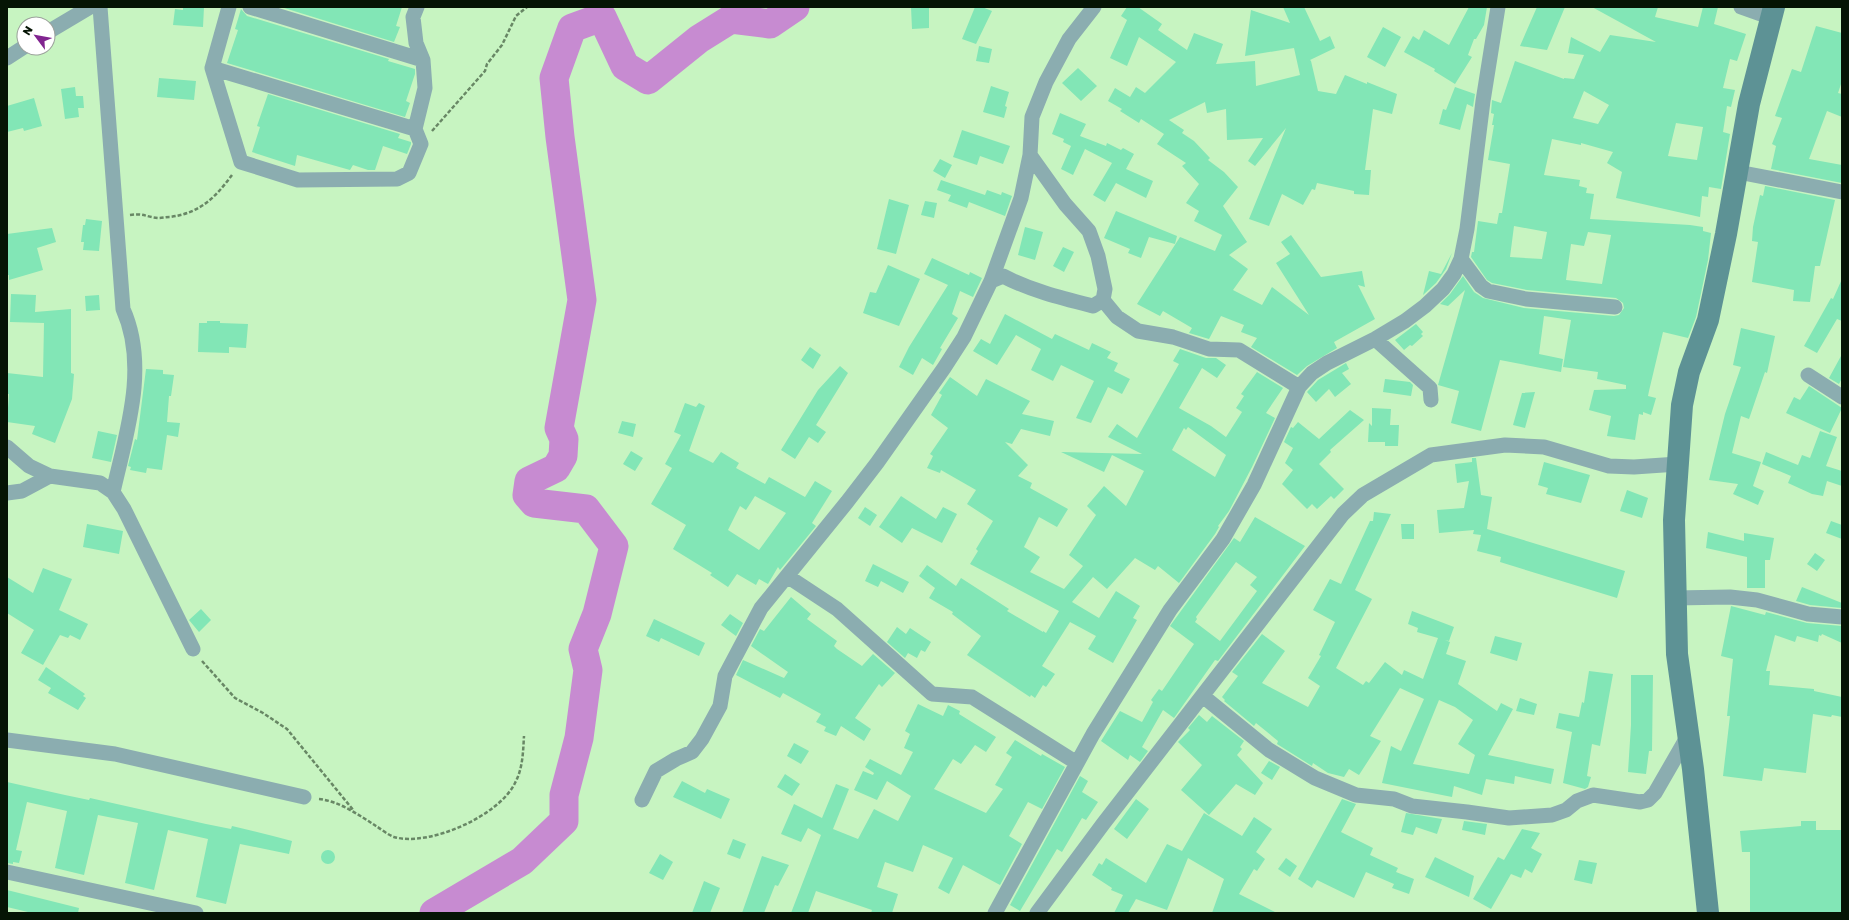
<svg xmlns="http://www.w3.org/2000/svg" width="1849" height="920" font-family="'Golos Text',sans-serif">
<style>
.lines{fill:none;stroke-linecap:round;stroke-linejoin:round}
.river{stroke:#c78bd1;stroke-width:29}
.building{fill:#82e6b6;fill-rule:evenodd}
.path{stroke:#688765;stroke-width:2.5;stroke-dasharray:4 2;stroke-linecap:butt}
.street{stroke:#8badb0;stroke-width:15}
.secondary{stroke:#5d9295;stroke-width:22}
</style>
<rect width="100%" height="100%" fill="#c7f4c1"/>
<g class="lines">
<path class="river" d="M434,913L522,861L564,821V795L579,738L588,670L583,649L597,614L614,546L586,509L534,503L527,495L529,481L556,468L563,456L564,439L559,428L582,300L560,137L554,78L572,28L602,17L625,66L648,80L699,39L731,19L770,24L795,7"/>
</g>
<path class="building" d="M183,7H204L203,27L173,25L175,9L183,10Z
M281,7H402L396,26L400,27L394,42Z
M911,7H929V28L912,29Z
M975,7H982L992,11L976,44L962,39Z
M1127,7H1138L1162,24L1158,30L1187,50L1194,33L1223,44L1216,64L1255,61L1256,86L1300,75L1294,48L1245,56L1251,10L1290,23L1283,7H1304L1320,41L1330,36L1335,48L1310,60L1311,61L1318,91L1336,94L1345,75L1367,84V82L1397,94L1392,114L1373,109L1365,170H1371L1369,195L1354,194V191L1317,183L1315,190L1312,189L1303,205L1282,194L1269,226L1249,219L1286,128L1255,166L1248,161L1263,138L1227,140L1226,109L1207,113L1205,102L1169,120L1184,130L1182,133L1194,141L1210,158L1208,160L1224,172L1238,187L1223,206L1247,242L1229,255L1248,269L1233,290L1262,305L1272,287L1309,315L1276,263L1290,254L1281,242L1291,235L1321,277L1362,271L1365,287L1358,285L1375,319L1334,342L1337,348L1307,366L1297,375L1251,347L1257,338L1241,332L1244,325L1221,316L1209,339L1189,333L1192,328L1163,311L1160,316L1137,304L1180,237L1215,251L1222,235L1194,221L1199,211L1186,203L1199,184L1182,166L1186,163L1157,144L1164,134L1141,119L1139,123L1120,111L1122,109L1108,101L1115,88L1130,97L1136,87L1145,93L1176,62L1139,37L1127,66L1110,58L1127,20L1121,16Z
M1469,7H1487L1484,25L1476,39H1474L1468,55L1472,57L1455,84L1434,71L1435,69L1404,52L1413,36L1419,40L1424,30L1449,45Z
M1537,7H1565L1547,50L1520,46Z
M1592,7H1658L1655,17L1698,27L1703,7H1718L1714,24L1746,34L1737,61L1730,59L1723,88L1735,90L1731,107L1727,106L1723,132L1730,134L1721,189L1709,187L1708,197L1702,196L1700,217L1616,198L1622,172L1607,163L1613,152L1581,143V145L1552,139L1544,175L1580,180L1579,186L1587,188L1586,193L1594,194L1590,219L1690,225L1703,227V231L1711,233L1708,260L1696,317L1688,338L1663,332L1649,391L1648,396L1656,398L1651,415L1643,412V415L1639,414L1635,440L1607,436L1611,416L1589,410L1594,390L1626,389V385L1597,379L1598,372L1563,367L1571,320L1544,316L1539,354L1563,359L1561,372L1500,360L1481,431L1451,423L1459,391L1438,385L1465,290L1448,306L1440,304L1450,294L1463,276L1474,292L1483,298L1524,308L1614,316L1619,315L1624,308L1623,303L1616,298L1527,290L1492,283L1487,280L1471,257L1472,252H1474L1478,221L1497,224L1499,213H1502L1510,164L1488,160L1494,125H1492L1494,114L1491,113L1492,100L1501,103L1515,61L1564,79V78L1574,79L1584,55L1568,53L1571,37L1600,52L1610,35L1656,42ZM1584,91L1609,105L1598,124L1573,118ZM1676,123L1703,127L1697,160L1668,156ZM1514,226L1547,232L1542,259L1510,257ZM1588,232L1611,235L1602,284L1566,280L1571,244L1584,246Z
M241,9L247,16L389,59L388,61L415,69V74L406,101L410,103L405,117L227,63L238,30L235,29Z
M1816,26L1842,33V81L1838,93L1842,94V117L1827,111L1809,159L1842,165V183L1771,169L1776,146L1772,144L1782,118L1775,116L1792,69L1801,72Z
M1383,27L1401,37L1385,67L1367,57Z
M979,46L992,49L989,63L976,61Z
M1078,68L1097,86L1081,101L1062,83Z
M159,78L196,81L194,100L157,97Z
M991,86L1009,92L1005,106L1007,107L1004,118L983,112Z
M75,87L76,96H83L84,108H78L79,117L65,119L61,89Z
M1455,87L1475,94L1473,107L1467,104L1460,130L1439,124L1443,109L1446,110Z
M268,94L400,134L398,138L411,142V144L407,154L383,146L375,170H368L353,165L350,170L297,155L295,166L252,152L260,127L257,126Z
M34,98L42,126L24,131L23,128L7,132V106Z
M1060,113L1086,124L1080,136L1106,146L1107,143L1121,150L1123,148L1134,154L1126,169L1153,181L1146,198L1116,183L1105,202L1093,195L1112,163L1085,149L1073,175L1061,169L1071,146L1063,142L1064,139L1052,134Z
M962,130L1010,146L1003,164L980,156L977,165L953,157Z
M940,159L952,165L945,178L933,171Z
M941,180L985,195L987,190L1001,195L1002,192L1012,196L1005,216L969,202L967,208L948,201L951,195L937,190Z
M1765,186L1835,200L1820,266H1815L1810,302L1793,301L1794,290L1752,282L1758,242L1752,241L1753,227L1760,195L1763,196Z
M889,199L909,205L896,254L877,249Z
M925,201L937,203L934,218L921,215Z
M1116,211L1177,236L1175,244L1149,237L1141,258L1128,253L1130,249L1104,238Z
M86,219L102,221L99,251L83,250L84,242H81L83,225H85Z
M1025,227L1043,232L1035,260L1018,255Z
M52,228L56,242L37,248L43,270L9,280V275H7V234Z
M1063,247L1074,252L1064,272L1053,266Z
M1452,253L1446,269L1436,283L1423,295L1429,271L1441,274Z
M932,258L969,275L970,272L982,278L973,297L960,291L952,314L958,318L940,348L942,349L933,365L922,358L913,375L899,367L909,347L948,285L924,274Z
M888,265L920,279L899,326L863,313L870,292L876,293Z
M1842,279V321L1837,319L1817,353L1804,346L1831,298L1833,299Z
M11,294L36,295L35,312L71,309V373L74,374L72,399L55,443L32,434L35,426L7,422L9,394H7V373L43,377L44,323L10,322Z
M99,295L100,310L86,311L85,296Z
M1005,314L1052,339L1055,334L1089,350L1092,343L1111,352L1107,358L1118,363L1114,371L1130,379L1122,394L1108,387L1091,423L1076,418L1094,381L1061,365L1053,381L1031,370L1041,349L1016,335L997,365L973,351L981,339L990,344Z
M207,321H220V323L248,324L246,348L229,347V353L198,352L199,323H207Z
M1416,324L1423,332L1421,334L1423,336L1412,346L1410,345L1404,350L1395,340Z
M1741,328L1775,336L1767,373L1765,372L1749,419L1741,416L1732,453L1761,462L1753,486L1764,491L1758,505L1733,494L1738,484L1709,480L1725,414L1741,367L1733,365Z
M810,347L821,355L813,369L801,360Z
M1180,349L1206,358H1216L1226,365L1217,378L1202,368L1179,408L1211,426L1226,437L1242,412L1236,408L1244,396L1241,394L1257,372L1283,388L1266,413L1275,418L1252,467L1229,511L1218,526L1219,527L1215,534L1179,583L1158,566L1155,570L1135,558L1107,589L1093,577L1072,602L1099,618L1116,591L1140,606L1133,618L1137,620L1113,663L1088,649L1096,636L1070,622L1042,666L1055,674L1046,687L1043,685L1035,698L1031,695L1030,697L967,655L981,636L952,614L953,612L929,598L935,588L919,576L927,565L956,586L961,578L1009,609L1007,611L1043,632V631L1046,633L1059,611L970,564L978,551L976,549L993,521L967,504L976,490L941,470L940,473L927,468L933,456L930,454L948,428L931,415L942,395L939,393L950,377L977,396L986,379L1030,401L1022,414L1054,421L1050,436L1021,429L1012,444L1005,442L1028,465L1018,476L1032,483L1030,488L1068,509L1057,527L1039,517L1024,547L1040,557L1030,572L1064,589L1083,566L1069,555L1096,515L1087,506L1104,486L1126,506L1144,471L1112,455L1104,472L1061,452L1142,454L1108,437L1117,424L1137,438L1179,364L1173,361ZM1188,427L1226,455L1215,477L1172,450L1184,428L1186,430Z
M1841,356L1842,378L1839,384L1829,378Z
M1346,363L1349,369L1342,373L1351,384L1335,397L1329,389L1316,402L1307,392L1318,380Z
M840,366L848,373L816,425L826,432L818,443L809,437L795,459L781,450L818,390Z
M146,369L163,370V374L174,375L171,396H169L167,422L180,423L178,437L167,435L162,470L147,468L146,473L130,470L131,467L128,466L135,439L137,440Z
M1385,379L1410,382L1413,385L1411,396L1383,392Z
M1809,386L1842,408L1830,433L1786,413L1794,397L1800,400Z
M1535,392L1525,428L1513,425L1522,393Z
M685,403L696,407L699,403L705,406L689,451L713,463L721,452L739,463L736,468L765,484L769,477L805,497L815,481L832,491L812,523L816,526L780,570L778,567L768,584L759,579L756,585L737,574L728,587L710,575L712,573L673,549L686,525L651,504L672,468L665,464L681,435L674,432ZM755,496L786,513L759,550L728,530L740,506L746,510Z
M1372,408L1391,409L1390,425H1399L1398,446H1385V442H1368L1369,423L1372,426Z
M1350,410L1364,420L1330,450L1331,452L1319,464L1344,489L1334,499L1331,496L1317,509L1312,504L1307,509L1282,484L1293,470L1285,463L1293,448L1284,442L1291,427L1293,428L1298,422L1319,439Z
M622,421L636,424L633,437L618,433Z
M98,431L117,435L111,462L92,458Z
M1820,431L1837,437L1826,466L1842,471V486L1827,481L1823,496L1812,494L1788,483L1791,476L1762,464L1766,452L1798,465L1802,455L1810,458Z
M631,451L643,458L635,471L623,464Z
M1472,458H1476L1481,495L1492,497L1487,529L1625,571L1617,598L1500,562L1501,557L1477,551L1481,535L1473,534L1474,530L1439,533L1437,510L1464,508L1469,481L1457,483L1455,464L1472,462Z
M1544,462L1590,475L1581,503L1546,494L1548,488L1538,485Z
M1627,490L1648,498L1642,518L1620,511Z
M901,496L936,519L943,507L957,514L942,543L912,528L902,543L879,527Z
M865,507L877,515L870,526L858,518Z
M1374,512L1391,514L1355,590L1372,599L1336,668L1363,685L1366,681L1369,683L1385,662L1402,675L1404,670L1423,679L1438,638L1417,632L1418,628L1408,624L1412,611L1454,627L1449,641L1445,640L1450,642L1446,654L1466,661L1458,684L1497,711L1501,703L1513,709L1488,755L1554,769L1551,784L1515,776L1514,784L1486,779L1482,795L1454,786L1452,797L1382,783L1391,746L1401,751L1424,699L1400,688L1370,736L1381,741L1359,775L1349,769L1344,777L1328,773L1313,763L1312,766L1277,744L1278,741L1256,723L1254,726L1224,701L1225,700L1222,697L1238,676L1232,672L1262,634L1285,651L1262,683L1308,707L1320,686L1308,678L1321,656L1319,655L1335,622L1313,610L1330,579L1341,584L1370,521H1373ZM1439,700L1455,707L1473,720L1458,744L1475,755L1469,774L1413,764Z
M1255,517L1305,546L1218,661L1215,660L1174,718L1163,710L1142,747L1148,751L1140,762L1130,755L1128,760L1101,741L1120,711L1142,722L1153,702L1151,700L1159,689L1162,691L1194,644L1170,626L1234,538L1240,542ZM1236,562L1257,577L1250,585L1257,591L1220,641L1195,622L1197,619L1196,617Z
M1831,521L1842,525V539L1826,533Z
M87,524L123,531L119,554L83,547Z
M1401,524H1414V539H1402Z
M1708,532L1744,541V533L1774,538L1770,560H1765V588H1747V557L1706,548Z
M1815,553L1825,560L1817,571L1807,564Z
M873,564L909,582L903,593L881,581L878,587L865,581Z
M43,568L72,579L59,610L88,624L80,640L70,635L68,638L60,635L43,665L21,653L34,630L7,613V577L33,593Z
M1802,587L1842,603V608L1810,605L1796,601Z
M791,597L811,614L807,619L837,641L834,646L837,649L862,666L873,654L895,673L882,687L879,684L855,718L871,729L864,741L841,726L836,736L824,731L826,727L816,722L821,714L783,693L780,698L736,675L743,660L784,678L788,672L751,646L760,629L764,631Z
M1731,606L1765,615L1766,612L1807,623L1842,626V643L1822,634L1821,636L1819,635L1818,642L1797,636L1795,642L1775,635L1766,671H1770L1769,685L1814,689V691L1842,697V717L1832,715L1831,717L1813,714L1806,773L1764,768L1762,781L1723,776L1730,716H1727L1733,659L1721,656Z
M201,609L211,620L199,632L189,620Z
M730,614L743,623L736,636L721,625Z
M654,619L705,643L699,656L661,638L659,642L646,636Z
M897,627L906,634L910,628L931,642L925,652L921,650L917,658L908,653L905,658L887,642Z
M1495,636L1522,643L1517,661L1490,653Z
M46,667L85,694L83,696L86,698L78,710L48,693L51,688L38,680Z
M1589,671L1613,674L1600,746L1592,744L1587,776L1591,777L1588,787L1585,789L1563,783L1572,732L1556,728L1559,713L1579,717L1582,702L1584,703Z
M1631,675H1653L1652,751H1649L1646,774L1628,772L1631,725Z
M1520,698L1537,704L1534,715L1516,711Z
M918,704L943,716L948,705L960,711L959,714L996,737L986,752L975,745L961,764L953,759L934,789L986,813L1003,789L995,785L1012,757L1006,753L1015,740L1041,756L1042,754L1065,767L1042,809L1028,802L1009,836L1022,844L1000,885L963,865L949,894L938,888L953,858L923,845L913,872L885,862L877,887L898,894L892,913H871L872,910L816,891L808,913H791L821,835L808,828L801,842L781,834L794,804L822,818L836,784L849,789L833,829L858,839L874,809L898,821L911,796L887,781L877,800L854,790L863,771L873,775L874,773L865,767L870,759L901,775L913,752L904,748L910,734L905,731Z
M1199,715L1207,722L1212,716L1244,741L1240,747L1242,749L1237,755L1263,783L1255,795L1236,784L1209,815L1181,790L1202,765L1178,742L1190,730L1188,728Z
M794,743L809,751L801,764L787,756Z
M1269,761L1280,767L1272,780L1261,773Z
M785,774L800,784L792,796L777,787Z
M1080,776L1088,781L1082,792L1098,802L1086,820L1082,818L1062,852L1057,849L1020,911L1010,905Z
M682,781L705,793L707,789L730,799L721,819L673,797Z
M7,782L65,795L89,800L90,798L206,824L231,829L232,826L273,836L292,841L289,854L240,844L226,904L196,897L208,839L168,830L154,890L125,883L138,823L98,815L84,875L55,868L67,811L27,802L16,850L22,851L19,863L13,862V864L7,863Z
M1136,799L1149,809L1127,839L1114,829Z
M1342,799L1356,804L1341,832L1373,848L1370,855L1398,868L1396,872L1414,879L1409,894L1392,888L1394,884L1366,872L1354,898L1317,880L1312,888L1298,879Z
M1204,813L1242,836L1254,817L1272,829L1256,852L1265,859L1257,871L1254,869L1239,894L1277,913H1212L1224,879L1188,858L1167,910L1136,899L1128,913H1114L1123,895L1111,890L1112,888L1092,875L1099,863L1102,865L1106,858L1146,883L1167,844L1182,851Z
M1406,813L1442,819L1437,834L1416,827L1413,835L1401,832Z
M1464,821L1487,824L1485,835L1462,830Z
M1801,821H1816V830H1842V913H1750V852H1742L1740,831L1801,826Z
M1522,829L1540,833L1531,848L1542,854L1532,873L1525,869L1521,878L1511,874L1491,909L1473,899L1498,857L1504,860Z
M733,839L746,844L740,859L727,854Z
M321 857a7 7 0 1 1 14 0a7 7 0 1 1-14 0Z
M660,854L673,862L663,880L649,873Z
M762,856L789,865L778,886L775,885L764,913H742Z
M1435,857L1474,876L1469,897L1425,877Z
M1286,858L1297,866L1290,877L1278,869Z
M1579,860L1597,863L1592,884L1574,880Z
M704,881L720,888L710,913H692Z
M7,890L79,908L78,913H32L7,907Z"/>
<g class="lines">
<path class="path" d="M432,131L485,71L487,64L502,45L516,16L527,7
M130,215C144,213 146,217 158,218C162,218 166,217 170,217C200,213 215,198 232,175
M202,661L235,698L263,713L287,729L354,811
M319,799C339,801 359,815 376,826C381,829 388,835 394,837C429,847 499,816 515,783C523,768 523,752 524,736"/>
<path class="street" d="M100,7L123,309C149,367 126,434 113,492
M229,7L212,68L241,162L298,180L397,179L409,173L421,144L415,129L425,88L423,60L416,43L413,17L417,7
M250,7L423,60
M1741,7L1772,18
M48,32L90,7
M7,58L24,47
M212,68L415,129
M1738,172L1842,192
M1461,259L1481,286L1488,291L1526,299L1615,307
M991,281L1003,276C1032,291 1061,298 1093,306L1103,300L1105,289L1098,256L1089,231L1065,204L1030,155
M1103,300L1117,317L1138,331L1173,337L1209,349L1239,350L1299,387
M1375,339L1430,388L1431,400
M1808,375L1842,397
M7,447L29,466L50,476L100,483L113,492L124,509L193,649
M7,493L22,491L50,476
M1675,598L1730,597L1757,600L1808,614L1842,617
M1204,697L1269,750L1315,778L1356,795L1394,799L1412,806L1467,812L1509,818L1552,815L1566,810L1577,801L1593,795L1640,802L1648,800L1655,793L1689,734
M7,740L115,754L304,797
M1077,763L972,697L932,694L837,609L787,576L847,502L877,463L944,368L964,337L991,281L1021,198L1030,155L1032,117L1046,82L1069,39L1094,7
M642,800L656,771L676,759L692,752L702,739L720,706L725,676L761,608L787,576
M7,872L196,913
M995,913L1093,734L1170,610L1223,539L1254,485L1299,387L1312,373L1327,363L1375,339L1405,321L1425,306L1443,289L1454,274L1461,259L1467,229L1483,101L1498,7
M1037,913L1103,824L1343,514L1363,495L1431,455L1505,445L1544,447L1609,466L1634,467L1678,464"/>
<path class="secondary" d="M1708,913L1693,769L1677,654L1674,520L1682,405L1689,372L1708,320L1726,234L1749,104L1774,7"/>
</g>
<rect width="1849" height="920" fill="none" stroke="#051404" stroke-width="16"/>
<g transform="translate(36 36) rotate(302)"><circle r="19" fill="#ffffff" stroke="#9ba19b"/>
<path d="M0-3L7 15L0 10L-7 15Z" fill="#812490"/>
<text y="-6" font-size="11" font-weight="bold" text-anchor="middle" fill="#051404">N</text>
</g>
</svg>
